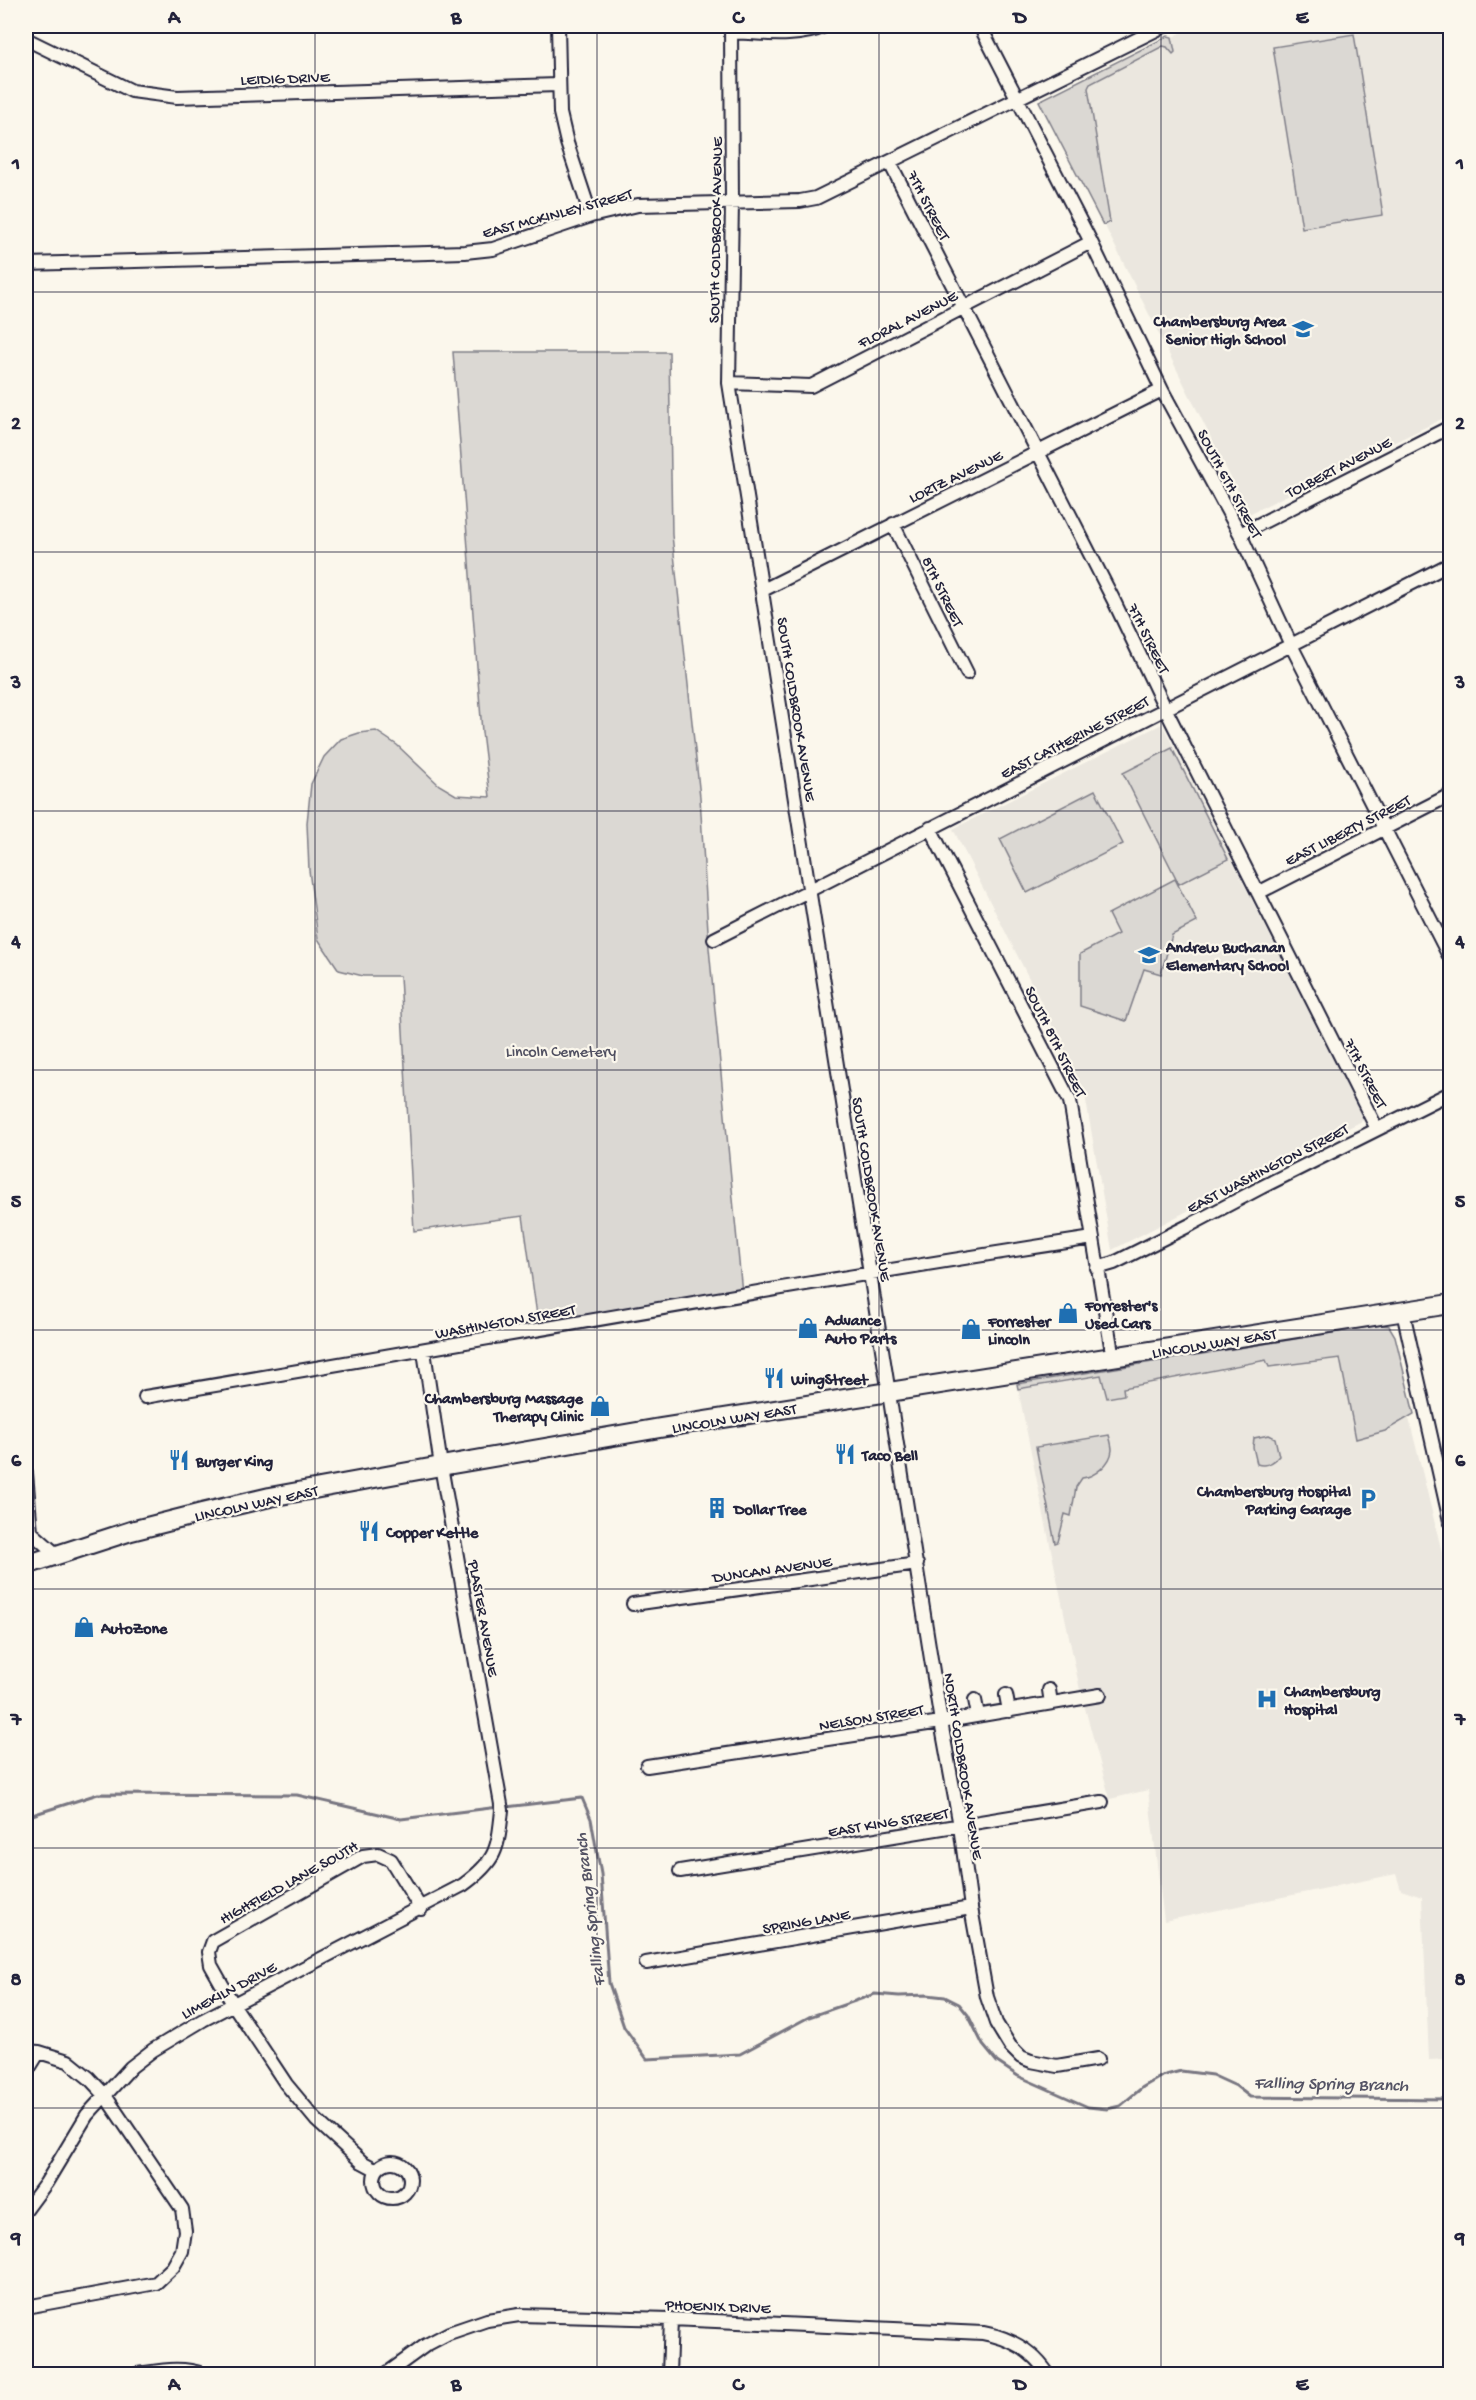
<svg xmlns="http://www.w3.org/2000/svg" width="1476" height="2400" font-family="'Gochi Hand',sans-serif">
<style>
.built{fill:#ebe7df}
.green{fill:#dbd8d3;stroke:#7e7d87;stroke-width:1.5}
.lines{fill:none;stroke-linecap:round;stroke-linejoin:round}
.stream{stroke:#787681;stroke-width:3}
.minor-casing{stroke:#22223b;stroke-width:16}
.highway-casing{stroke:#22223b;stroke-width:22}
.minor{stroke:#fbf7ec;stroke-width:12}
.highway{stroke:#fbf7ec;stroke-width:18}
.grid{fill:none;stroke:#22223b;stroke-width:1.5;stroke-opacity:0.55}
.labels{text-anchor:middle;stroke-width:4.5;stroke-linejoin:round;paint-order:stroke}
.street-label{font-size:16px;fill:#22223b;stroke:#fbf7ec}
.poi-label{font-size:16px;font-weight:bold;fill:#22223b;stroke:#fbf7ec;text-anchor:start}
.park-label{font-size:16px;fill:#505061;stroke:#fbf7ec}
.water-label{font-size:18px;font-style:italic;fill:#545364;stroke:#fbf7ec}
.neatline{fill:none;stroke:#22223b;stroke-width:2}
.grid-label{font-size:20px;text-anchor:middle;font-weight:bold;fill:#22223b}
</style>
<rect width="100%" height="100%" fill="#fbf7ec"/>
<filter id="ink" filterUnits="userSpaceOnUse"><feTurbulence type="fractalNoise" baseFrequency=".0167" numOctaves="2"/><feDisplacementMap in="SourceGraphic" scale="12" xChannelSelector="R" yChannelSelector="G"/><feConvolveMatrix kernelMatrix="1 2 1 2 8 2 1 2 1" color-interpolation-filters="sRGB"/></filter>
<g filter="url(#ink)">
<path class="built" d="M1194,26H1450V415L1249,514L1044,104Z
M1162,724L1364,1120L1112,1250L1085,1095L1039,998L953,829Z
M1387,1329L1450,1585V2059L1429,2060L1422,1897L1401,1890L1396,1874L1164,1921L1148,1790L1110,1799L1080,1690L1018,1389Z"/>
<path class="green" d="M1354,34L1383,215L1302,228L1273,47Z
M1168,36L1172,37L1175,52L1173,54L1167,47L1163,46L1090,84L1088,88L1110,222L1103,225L1039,101Z
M453,352H669L672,535L700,797L709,948L742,1293L660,1306L538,1322L523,1216L414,1231L400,976H363L339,970L318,939L309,870L307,823L311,784L324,757L341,739L359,733L376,731L397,745L439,785L456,795L490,797L482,732Z
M1172,748L1228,859L1179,884L1123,773Z
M1095,790L1123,844L1027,893L1000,839Z
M1175,879L1197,922L1172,935L1161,974L1144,969L1126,1021L1080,1006V954L1118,934L1108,914Z
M1381,1325L1389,1326L1395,1336L1414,1414L1385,1431L1356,1439L1340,1358L1269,1367L1266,1360L1123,1388L1124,1395L1107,1398L1101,1375L1018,1389L1017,1384Z
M1109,1435C1110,1439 1112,1445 1112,1450C1111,1464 1094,1477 1082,1478L1076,1487L1071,1516L1065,1514L1058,1542L1055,1543L1036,1447Z
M1269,1435L1275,1438L1279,1456C1274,1462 1266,1467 1257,1464L1253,1447L1254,1438Z"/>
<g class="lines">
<path class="stream" d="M506,1807L582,1798L591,1819L601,1874L609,1983L624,2027L647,2059L740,2054L809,2017L875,1994L899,1996L927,1995L945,1997L959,2004L968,2015L983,2045L997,2062L1018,2076L1088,2107L1107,2109L1120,2106L1143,2087L1162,2076L1181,2071L1212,2075L1236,2086L1250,2097L1450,2099
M26,1817L98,1794L297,1795L401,1819L499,1807"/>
<defs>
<path id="minor" d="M558,26L560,113L567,143L591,216
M731,26L732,203L729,383L941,1722L960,1826L971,1908L987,1997L996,2023L1010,2046L1021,2057L1031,2061L1057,2066L1098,2059
M980,26L1091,242L1162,390L1240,534L1291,645L1450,958
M731,32C761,33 797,39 825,26
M26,39L132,91L177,97L558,85
M890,163L1113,599L1165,708L1377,1129
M26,264L465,252L493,249L591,216L638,205L800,201L816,198L1164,26
M729,383L811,386L1091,242
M893,524L967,673
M1240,534L1450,427
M763,590L1162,390
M930,828L1070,1101L1113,1358
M1258,893L1450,795
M714,939L1450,564
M1097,1268L1114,1263L1192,1224L1262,1187L1450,1093
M1403,1312L1450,1521
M145,1397C461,1344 777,1286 1093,1238
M26,1473L31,1532L26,1544
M31,1532L57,1555
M633,1604L917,1564
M1049,1690L1051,1703
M1006,1695L1009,1711
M975,1700L978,1715
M647,1766L941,1722L1100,1695
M680,1871L1102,1802
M646,1963L971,1908
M26,2051L39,2052L68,2061L89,2078L104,2094L182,2209L185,2231L182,2251L173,2267L156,2283L26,2307
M26,2073L39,2052
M374 2180a18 18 0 1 1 36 0a18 18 0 1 1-36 0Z
M377,2170L362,2162L316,2120L286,2084L233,2004L211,1965L209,1952L213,1941L363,1856L378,1854L391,1860L421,1909
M26,2210L46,2183L87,2115L131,2067L153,2050L203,2020L463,1885C496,1861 498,1850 502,1810L441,1466L424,1351
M137,2374C160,2371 181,2366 203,2374
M386,2374L426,2345L449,2333L487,2320L519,2315L671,2319L983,2333C1011,2338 1032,2350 1048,2374
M669,2374L671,2319"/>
<path id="highway" d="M26,1565L131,1531L202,1513L270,1497L441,1466L660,1428L1450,1304"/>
</defs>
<use href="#minor" class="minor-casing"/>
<use href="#highway" class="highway-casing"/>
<use href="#minor" class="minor"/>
<use href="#highway" class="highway"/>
</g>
</g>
<path class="grid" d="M315,26V2374M597,26V2374M879,26V2374M1161,26V2374M26,292H1450M26,552H1450M26,811H1450M26,1070H1450M26,1330H1450M26,1589H1450M26,1848H1450M26,2108H1450"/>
<defs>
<symbol id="school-bare" viewBox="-9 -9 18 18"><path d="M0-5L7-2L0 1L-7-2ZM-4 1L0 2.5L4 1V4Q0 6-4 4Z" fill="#1f6fb2" stroke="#fbf7ec" stroke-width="2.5" paint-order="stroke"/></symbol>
<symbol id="shop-bare" viewBox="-9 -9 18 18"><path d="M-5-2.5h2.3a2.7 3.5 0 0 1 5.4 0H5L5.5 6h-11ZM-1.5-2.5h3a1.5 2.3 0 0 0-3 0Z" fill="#1f6fb2" stroke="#fbf7ec" stroke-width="2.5" paint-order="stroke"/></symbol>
<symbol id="restaurant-bare" viewBox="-9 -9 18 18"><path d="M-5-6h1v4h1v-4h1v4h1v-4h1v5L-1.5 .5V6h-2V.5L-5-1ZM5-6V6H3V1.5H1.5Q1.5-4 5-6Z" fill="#1f6fb2" stroke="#fbf7ec" stroke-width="2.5" paint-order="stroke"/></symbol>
<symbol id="parking-bare" viewBox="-9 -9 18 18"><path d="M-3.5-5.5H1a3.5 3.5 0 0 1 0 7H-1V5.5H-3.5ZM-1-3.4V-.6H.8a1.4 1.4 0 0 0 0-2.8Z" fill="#1f6fb2" stroke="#fbf7ec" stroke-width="2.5" paint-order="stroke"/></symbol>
<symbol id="building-bare" viewBox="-9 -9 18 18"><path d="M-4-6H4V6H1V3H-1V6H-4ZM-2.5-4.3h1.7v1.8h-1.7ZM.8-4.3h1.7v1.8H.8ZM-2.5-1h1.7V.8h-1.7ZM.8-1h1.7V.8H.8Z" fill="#1f6fb2" stroke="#fbf7ec" stroke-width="2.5" paint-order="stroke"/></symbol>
<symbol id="hospital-bare" viewBox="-9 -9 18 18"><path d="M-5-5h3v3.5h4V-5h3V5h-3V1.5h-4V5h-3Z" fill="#1f6fb2" stroke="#fbf7ec" stroke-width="2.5" paint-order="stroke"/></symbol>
</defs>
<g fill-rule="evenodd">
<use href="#school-bare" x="1288" y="314" width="30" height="30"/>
<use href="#school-bare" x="1134" y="940" width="30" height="30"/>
<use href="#shop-bare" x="1053" y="1298" width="30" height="30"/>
<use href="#shop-bare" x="793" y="1313" width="30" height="30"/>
<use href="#shop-bare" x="956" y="1314" width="30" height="30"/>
<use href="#restaurant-bare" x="759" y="1363" width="30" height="30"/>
<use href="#shop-bare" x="585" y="1391" width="30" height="30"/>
<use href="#restaurant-bare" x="830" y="1439" width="30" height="30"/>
<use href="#restaurant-bare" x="164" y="1445" width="30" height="30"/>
<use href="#parking-bare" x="1353" y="1484" width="30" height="30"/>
<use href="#building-bare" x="702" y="1493" width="30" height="30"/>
<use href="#restaurant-bare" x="354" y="1516" width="30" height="30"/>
<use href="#shop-bare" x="69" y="1612" width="30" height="30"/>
<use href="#hospital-bare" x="1252" y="1684" width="30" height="30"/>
</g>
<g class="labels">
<g class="street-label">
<text transform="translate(285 77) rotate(-2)" y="6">LEIDIG DRIVE</text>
<text transform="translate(930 205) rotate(63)" y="6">7TH STREET</text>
<text transform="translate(557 212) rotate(-15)" y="6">EAST MCKINLEY STREET</text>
<text transform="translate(714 230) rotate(-89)" y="6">SOUTH COLDBROOK AVENUE</text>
<text transform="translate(907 318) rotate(-27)" y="6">FLORAL AVENUE</text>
<text transform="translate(1338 466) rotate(-27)" y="6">TOLBERT AVENUE</text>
<text transform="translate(955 475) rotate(-26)" y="6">LORTZ AVENUE</text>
<text transform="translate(1231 483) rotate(62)" y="6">SOUTH 6TH STREET</text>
<text transform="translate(944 591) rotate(64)" y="6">8TH STREET</text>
<text transform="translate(1150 638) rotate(64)" y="6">7TH STREET</text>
<text transform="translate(798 709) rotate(81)" y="6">SOUTH COLDBROOK AVENUE</text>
<text transform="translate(1074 736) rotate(-27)" y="6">EAST CATHERINE STREET</text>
<text transform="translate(1347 829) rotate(-27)" y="6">EAST LIBERTY STREET</text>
<text transform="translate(1057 1041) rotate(64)" y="6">SOUTH 8TH STREET</text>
<text transform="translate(1367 1073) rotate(63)" y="6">7TH STREET</text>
<text transform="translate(1267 1167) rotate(-27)" y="6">EAST WASHINGTON STREET</text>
<text transform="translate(873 1189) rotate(81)" y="6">SOUTH COLDBROOK AVENUE</text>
<text transform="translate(505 1320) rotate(-10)" y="6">WASHINGTON STREET</text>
<text transform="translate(1214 1342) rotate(-9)" y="6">LINCOLN WAY EAST</text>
<text transform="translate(734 1417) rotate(-9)" y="6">LINCOLN WAY EAST</text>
<text transform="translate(256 1502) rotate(-12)" y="6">LINCOLN WAY EAST</text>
<text transform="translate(772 1568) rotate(-8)" y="6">DUNCAN AVENUE</text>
<text transform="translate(485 1618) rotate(80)" y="6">PLASTER AVENUE</text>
<text transform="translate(871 1716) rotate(-9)" y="6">NELSON STREET</text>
<text transform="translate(965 1766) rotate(81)" y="6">NORTH COLDBROOK AVENUE</text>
<text transform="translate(888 1821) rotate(-9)" y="6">EAST KING STREET</text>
<text transform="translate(288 1881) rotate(-29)" y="6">HIGHFIELD LANE SOUTH</text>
<text transform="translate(806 1920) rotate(-10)" y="6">SPRING LANE</text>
<text transform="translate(228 1989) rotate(-28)" y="6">LIMEKILN DRIVE</text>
<text transform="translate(718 2305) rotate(2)" y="6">PHOENIX DRIVE</text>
</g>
<g class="poi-label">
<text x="1286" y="326" text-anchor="end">Chambersburg Area<tspan x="1286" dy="18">Senior High School</tspan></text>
<text x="1166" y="952">Andrew Buchanan<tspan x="1166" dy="18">Elementary School</tspan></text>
<text x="1085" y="1310">Forrester's<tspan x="1085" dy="18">Used Cars</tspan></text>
<text x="825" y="1325">Advance<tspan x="825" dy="18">Auto Parts</tspan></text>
<text x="988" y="1326">Forrester<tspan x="988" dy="18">Lincoln</tspan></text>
<text x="791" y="1384">WingStreet</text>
<text x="583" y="1403" text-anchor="end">Chambersburg Massage<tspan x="583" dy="18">Therapy Clinic</tspan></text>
<text x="862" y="1460">Taco Bell</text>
<text x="196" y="1466">Burger King</text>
<text x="1351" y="1496" text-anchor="end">Chambersburg Hospital<tspan x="1351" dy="18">Parking Garage</tspan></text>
<text x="734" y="1514">Dollar Tree</text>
<text x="386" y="1537">Copper Kettle</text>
<text x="101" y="1633">AutoZone</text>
<text x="1284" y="1696">Chambersburg<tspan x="1284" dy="18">Hospital</tspan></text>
</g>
<g class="park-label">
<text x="561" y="1056">Lincoln Cemetery</text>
</g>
<g class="water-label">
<text transform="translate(589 1910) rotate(-97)" y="6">Falling Spring Branch</text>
<text transform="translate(1331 2083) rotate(1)" y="6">Falling Spring Branch</text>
</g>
</g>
<rect width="1476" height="2400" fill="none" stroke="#fbf7ec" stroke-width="66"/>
<rect x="33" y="33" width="1410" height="2334" class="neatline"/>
<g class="grid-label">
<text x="174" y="23">A</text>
<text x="456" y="23">B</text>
<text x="738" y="23">C</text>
<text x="1020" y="23">D</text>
<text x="1302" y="23">E</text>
<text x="16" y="169">1</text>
<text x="1460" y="169">1</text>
<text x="16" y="429">2</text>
<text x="1460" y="429">2</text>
<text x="16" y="688">3</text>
<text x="1460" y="688">3</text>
<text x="16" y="947">4</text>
<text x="1460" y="947">4</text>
<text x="16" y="1207">5</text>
<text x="1460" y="1207">5</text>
<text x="16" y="1466">6</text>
<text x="1460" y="1466">6</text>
<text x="16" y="1725">7</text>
<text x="1460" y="1725">7</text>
<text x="16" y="1985">8</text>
<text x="1460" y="1985">8</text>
<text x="16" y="2244">9</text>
<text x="1460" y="2244">9</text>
<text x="174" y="2390">A</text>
<text x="456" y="2390">B</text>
<text x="738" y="2390">C</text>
<text x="1020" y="2390">D</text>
<text x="1302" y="2390">E</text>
</g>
</svg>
